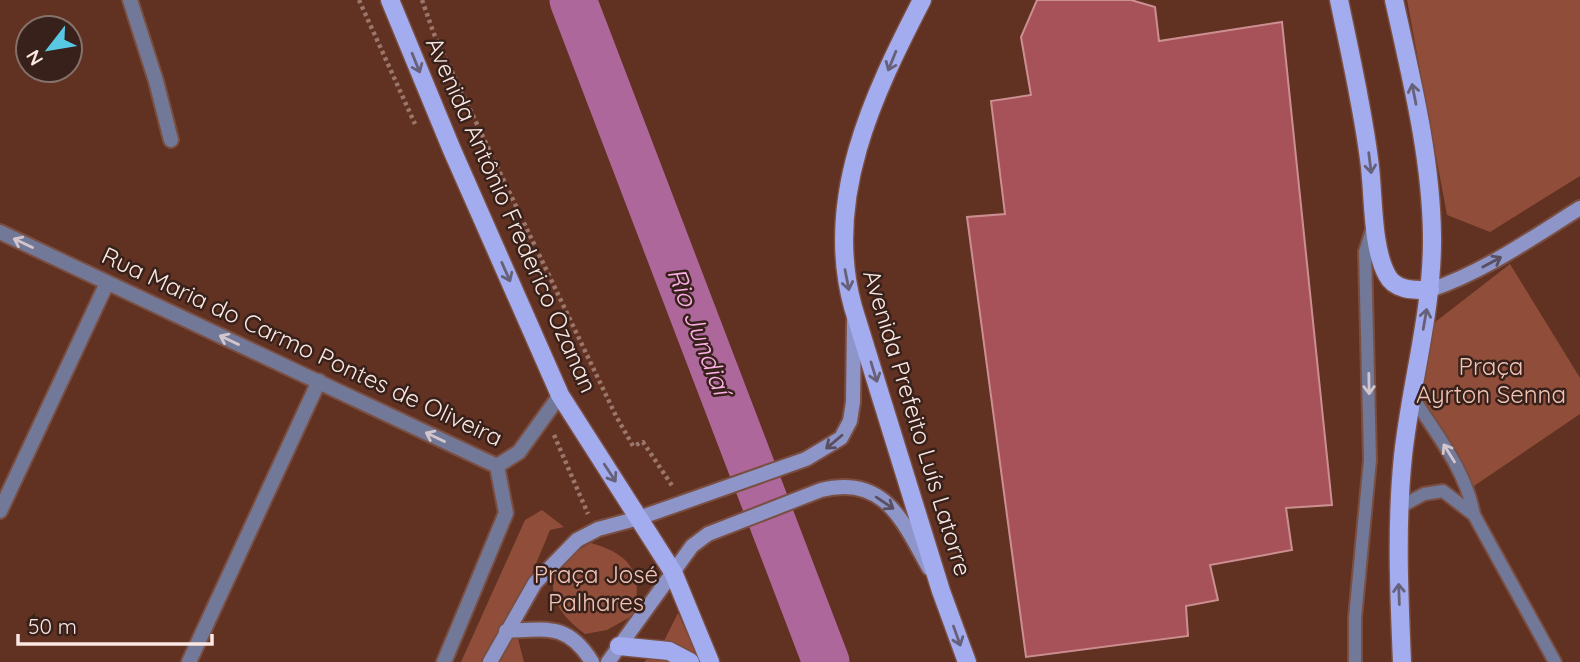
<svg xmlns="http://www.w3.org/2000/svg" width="1580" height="662" font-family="Quicksand,sans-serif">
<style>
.green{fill:#904e3a}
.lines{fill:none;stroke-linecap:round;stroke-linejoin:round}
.river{stroke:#ad679a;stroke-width:47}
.building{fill:#a75258;stroke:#cc8f91;stroke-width:2}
.lane-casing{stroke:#7a4e41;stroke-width:16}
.street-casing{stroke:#7a4e41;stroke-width:18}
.secondary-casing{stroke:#7a4e41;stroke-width:18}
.primary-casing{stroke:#7a4e41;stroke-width:21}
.path{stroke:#9b766b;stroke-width:4.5;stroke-dasharray:3.5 3.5;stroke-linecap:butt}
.lane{stroke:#727898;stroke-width:12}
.street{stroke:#727898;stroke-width:14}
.secondary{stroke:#8d95c9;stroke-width:14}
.primary{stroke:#a2acee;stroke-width:18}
.oneway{stroke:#676079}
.oneway2{stroke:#d2c6cc}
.oneway3{stroke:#594f60}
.labels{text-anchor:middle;stroke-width:5;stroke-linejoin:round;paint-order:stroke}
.street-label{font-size:24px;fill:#fbe8e2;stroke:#37211a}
.park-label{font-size:24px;fill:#f1c3b5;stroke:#37211a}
.water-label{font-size:26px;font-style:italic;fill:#fdb0e7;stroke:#37211a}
</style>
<rect width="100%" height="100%" fill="#613122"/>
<path class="green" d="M1407,0H1580V176L1490,232L1447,215Z
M1510,264L1580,378V414L1471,488L1407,399L1430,326Z
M542,510L564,527L550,530L513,619L524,662H461L525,520Z
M591,543C632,555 645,574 632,616L607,630L585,634C542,603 541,568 591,543Z
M678,613L700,662H644L662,645Z"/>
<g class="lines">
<path class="river" d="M573,0L826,662"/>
</g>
<path class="building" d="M1037,0H1131L1155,7L1159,41L1282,22L1332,505L1286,508L1292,550L1210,565L1218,600L1186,606L1188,636L1026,657L967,217L1005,214L991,101L1031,95L1021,37Z"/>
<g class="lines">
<defs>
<path id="lane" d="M1412,396C1436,434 1466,470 1474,515L1555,662
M1400,507L1424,494L1443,491L1474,515
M1355,662V618L1370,460L1365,252L1373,227"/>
<path id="street" d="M130,0L156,81L171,140
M0,232L497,466
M497,466L519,452L560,395
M0,511L107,283
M189,662L319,381
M444,662L506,513L497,466"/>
<path id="secondary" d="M1430,290C1484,272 1532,238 1580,208
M506,631C547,629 568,623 592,662
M490,662L535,583L577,540L598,529L639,518L806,459L841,438L850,421L853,402L854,321
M608,662L692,546L708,534L821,490C885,474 903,522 929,568"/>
<path id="primary" d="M390,0L452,150L560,395L673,572L710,662
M922,0C873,95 823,199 853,307L941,591L967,662
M1339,0C1350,53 1362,105 1369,159C1374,192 1371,246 1387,275C1395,291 1415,290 1430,290
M1394,0C1411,77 1431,156 1432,235C1433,310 1411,382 1403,456C1396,524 1399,593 1402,662
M619,646L669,651L690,662"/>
</defs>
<use href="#lane" class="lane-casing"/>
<use href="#street" class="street-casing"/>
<use href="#secondary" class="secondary-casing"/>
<use href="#primary" class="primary-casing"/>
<path class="path" d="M359,0L415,124
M422,0L434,34L616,416L633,446L643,442L673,487
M554,435L588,514"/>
<use href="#lane" class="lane"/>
<use href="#street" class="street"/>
<use href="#secondary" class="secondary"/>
<use href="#primary" class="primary"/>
</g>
<defs><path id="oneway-shaft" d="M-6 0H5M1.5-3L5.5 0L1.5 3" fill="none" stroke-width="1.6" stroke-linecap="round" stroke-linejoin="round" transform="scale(1.75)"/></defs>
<g class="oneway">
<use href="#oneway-shaft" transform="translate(892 61) rotate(112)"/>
<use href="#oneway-shaft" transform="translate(416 63) rotate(68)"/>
<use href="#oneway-shaft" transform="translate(1414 94) rotate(-101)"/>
<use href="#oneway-shaft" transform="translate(1370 163) rotate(83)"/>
<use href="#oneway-shaft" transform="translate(506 272) rotate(66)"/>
<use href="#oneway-shaft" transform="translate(847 280) rotate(79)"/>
<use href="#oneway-shaft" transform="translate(1425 319) rotate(-80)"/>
<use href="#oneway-shaft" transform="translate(874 372) rotate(73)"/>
<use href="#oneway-shaft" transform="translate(610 473) rotate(57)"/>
<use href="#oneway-shaft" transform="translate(1399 594) rotate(-92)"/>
<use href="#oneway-shaft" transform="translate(957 636) rotate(70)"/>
</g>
<g class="oneway2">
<use href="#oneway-shaft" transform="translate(23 243) rotate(-155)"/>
<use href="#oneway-shaft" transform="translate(229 340) rotate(-155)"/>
<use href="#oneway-shaft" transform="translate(1369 384) rotate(89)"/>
<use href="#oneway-shaft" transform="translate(435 437) rotate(-154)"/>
<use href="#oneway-shaft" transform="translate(1449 453) rotate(-122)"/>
</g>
<g class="oneway3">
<use href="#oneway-shaft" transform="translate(1492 262) rotate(-28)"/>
<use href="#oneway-shaft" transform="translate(834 442) rotate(140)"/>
<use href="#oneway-shaft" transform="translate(885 503) rotate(34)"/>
</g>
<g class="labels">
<g class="street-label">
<text transform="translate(511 215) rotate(66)" y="8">Avenida Antônio Frederico Ozanan</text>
<text transform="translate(302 347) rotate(25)" y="8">Rua Maria do Carmo Pontes de Oliveira</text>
<text transform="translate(917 423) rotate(73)" y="8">Avenida Prefeito Luís Latorre</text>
</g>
<g class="park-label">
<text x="1491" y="375">Praça<tspan x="1491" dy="28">Ayrton Senna</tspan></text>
<text x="596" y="583">Praça José<tspan x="596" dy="28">Palhares</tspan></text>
</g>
<g class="water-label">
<text transform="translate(699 331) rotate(69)" y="9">Rio Jundiaí</text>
</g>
</g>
<g transform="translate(49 49) rotate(239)"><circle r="33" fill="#37211a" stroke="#85716a" stroke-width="2"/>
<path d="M0-5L12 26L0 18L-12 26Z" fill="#59c8e5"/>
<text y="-10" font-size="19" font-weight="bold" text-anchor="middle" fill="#fbe8e2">N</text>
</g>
<path d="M18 634v10h194v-10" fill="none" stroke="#fbe8e2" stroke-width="3.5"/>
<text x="28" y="634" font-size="21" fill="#fbe8e2" stroke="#37211a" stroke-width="5" paint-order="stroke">50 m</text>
</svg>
